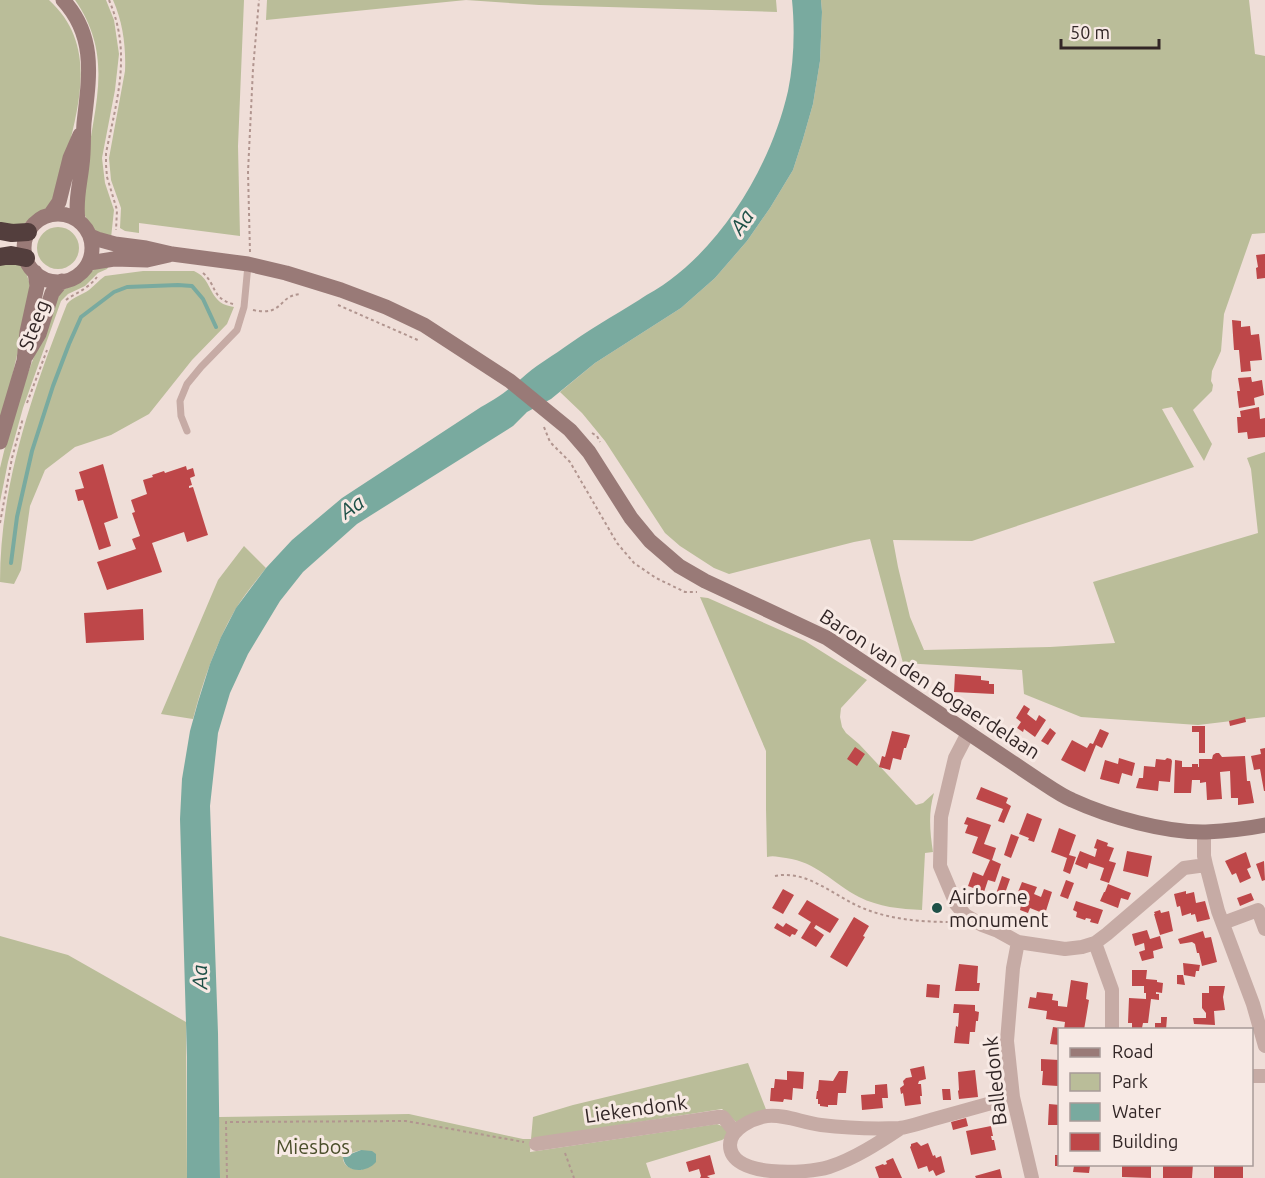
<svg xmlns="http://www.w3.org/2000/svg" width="1265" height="1178" font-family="Ubuntu,sans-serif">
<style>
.green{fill:#babd99;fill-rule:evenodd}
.water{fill:#79aa9f}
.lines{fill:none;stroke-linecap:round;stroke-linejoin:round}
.stream{stroke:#79aa9f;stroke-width:4}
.building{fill:#be4749}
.path{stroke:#b1958f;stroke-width:2;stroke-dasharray:3 3;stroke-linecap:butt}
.lane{stroke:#c6aba5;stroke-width:7}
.street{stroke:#c6aba5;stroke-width:14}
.secondary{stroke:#997a77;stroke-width:15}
.highway{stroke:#533e3d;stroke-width:18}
.poi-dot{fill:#1e5047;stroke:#f7e9e4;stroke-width:2}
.labels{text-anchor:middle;stroke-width:6;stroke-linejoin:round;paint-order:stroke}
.street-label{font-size:20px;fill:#322626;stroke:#f7e9e4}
.poi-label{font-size:20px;fill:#322626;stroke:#f7e9e4;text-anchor:start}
.park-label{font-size:20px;fill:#4b4f2b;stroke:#f7e9e4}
.water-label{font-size:21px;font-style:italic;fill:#1e5047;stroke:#f7e9e4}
</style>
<rect width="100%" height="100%" fill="#efded8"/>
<path class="green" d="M0,0H49C95,42 81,97 68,150C64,169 61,190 49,206C46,210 42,211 38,213C33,216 28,222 23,224C16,226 7,225 0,226Z
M75,0H106L114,20L119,54L115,90L102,158L105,183L114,210L111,238C107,237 102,235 98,233C92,228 85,218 83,210C81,199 85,185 86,173C92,109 116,59 75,0Z
M113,0H244L238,146L240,236L139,223V233L125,231L120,228L121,208L111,180L109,158L125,71C126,46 123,23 113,0Z
M267,0H776L777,12L539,5L466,0L266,20Z
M821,0H1249L1255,54L1265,56V233L1252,234L1224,314L1221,351L1212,371L1211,381L1213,385L1212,391L1193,410L1212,444L1204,461L1172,407L1162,409L1194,467L972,541L893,540L898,567L910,617L924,650L1050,647L1115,643L1093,582L1258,533L1251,469L1247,458L1265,452V717L1198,725L1081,717L1024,694L1022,670L903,663L870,539L854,542L729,574L714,568L680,546L665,533L605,441L582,413L560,392L595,363L681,308L715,278L747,241L770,208L793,170L803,139L813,104L820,61L822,12Z
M37 248a21 21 0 1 1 42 0a21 21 0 1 1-42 0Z
M0,262L20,265L26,272L30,285L23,329L12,377L0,421Z
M109,266L107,269L98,273L85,286L68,294L61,301L23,408L8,462L0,502V468L6,443L26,378L56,299L63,290L79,282L96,268Z
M143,271H194C210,278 208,292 220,302C224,305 229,306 234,307L227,324L192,360L149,414L111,435L75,447L45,470L30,506L21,570L14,584L0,582C0,485 32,393 67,304C73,297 82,295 89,290C95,285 99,280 105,276Z
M244,546L266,568C256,581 244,595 235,610C216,643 203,681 193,719L161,714L218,580Z
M700,597L708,598L805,641L867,680L841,708L840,717L842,727L846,733L859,744L916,805L923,803L934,793C928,813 930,832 933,852L925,853L922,910C900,909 879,907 859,897C832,883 817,862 786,858C779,857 773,855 767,857L766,809V751Z
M0,936L68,955L186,1022L187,1178H0Z
M748,1063L767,1112L737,1123L722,1109L531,1139L530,1152L717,1124L727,1128L728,1136L722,1140L646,1163L651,1178H220L219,1117L409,1114L523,1139H531L533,1117L573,1105ZM361,1150L362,1170C354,1169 346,1169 343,1160L345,1155Z"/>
<path class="water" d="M792,0H821L822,12L820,61L813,104L803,139L793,170L770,208L747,241L715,278L681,308L595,363L551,399L527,412L513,426L357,524L303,572L280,601L248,654L230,693L218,733L210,806L218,1033L220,1178H187V1057L180,819L182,779L190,731L198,702L210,664L221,637L236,608L266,568L292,540L342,498L481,407C499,397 507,391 522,378C534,367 549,358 562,349C587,331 613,316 639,300C649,293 660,288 670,280C728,237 772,161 788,91C794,62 795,29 792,0Z
M361,1150L372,1151L376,1154V1162C367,1173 345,1174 343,1157Z"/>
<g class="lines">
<path class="stream" d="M11,563L17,517L32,451L53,386L69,344L81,317L114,292L127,287L178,285L192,286L203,299L216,327"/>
</g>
<path class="building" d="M1265,254V278L1257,279L1256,268L1258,267L1256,255Z
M1232,320L1241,321V327L1250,326L1251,335L1259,334L1262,360L1250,361L1251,371L1241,372L1239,350H1234Z
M1251,377L1252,382L1262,380L1264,395L1254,398L1255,405L1239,408L1237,391H1240L1238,378Z
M1259,407L1260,419L1265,418V437L1248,439L1247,432L1238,433L1237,417H1241L1240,411Z
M103,464L118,518L104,523L111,546L99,550L83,500L78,501L75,490L84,488L79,472Z
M186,466L187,470L193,468L195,476L190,478L192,485L189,486V488L193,487L208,535L187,542L184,532L152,543L162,572L107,590L97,562L136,549L132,539L140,536L132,513L135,512L131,500L147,494L143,480L153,477L152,475L164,471L165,473Z
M143,609L144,640L86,643L84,613Z
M955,674L981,676V680L989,681V684H994V694L954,692Z
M1024,705L1030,709L1027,714L1036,721L1039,715L1046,720L1035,737L1024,729L1023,732L1017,728L1021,722L1016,718Z
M1245,717L1246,722L1230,726L1229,721Z
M1192,726H1205V753H1199V732H1192Z
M1050,728L1056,733L1048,745L1041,741Z
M1100,729L1109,733L1102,748L1096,745L1085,772L1061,760L1072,740L1087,748L1090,743L1093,744Z
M892,731L910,735L906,748H904L901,760L893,758L890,770L879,767L882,756L885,757Z
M855,747L865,754L857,766L847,759Z
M1265,748V791H1264L1260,769L1254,770L1251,756L1261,754L1260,749Z
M1216,753H1219L1222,757L1245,756L1247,781H1250L1254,803L1238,805V798H1231L1230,771L1220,772L1222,799L1207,800L1206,782L1200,783V780H1192L1191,793H1174L1175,760L1182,761V767H1192V764H1198V767H1199V759H1212L1213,755Z
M1119,758L1135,763L1132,776L1122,773L1119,784L1100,779L1105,760L1118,764Z
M1167,758L1171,759L1172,761L1170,782L1159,781L1158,791L1136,788L1139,778H1143L1144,766L1155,767L1156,759L1165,760Z
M981,787L1008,798L1006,803L1011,806L1004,823L998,821L1003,809L976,799Z
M1027,813L1042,819L1034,842L1028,840L1029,838L1019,834Z
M967,817L991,825L984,844L996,848L992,860L1001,864L995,882L988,880L984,892L968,886L973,872L983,876L990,860L972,853L978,837L965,833L968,825L964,824Z
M1059,828L1076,835L1069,855L1076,857L1070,874L1063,871L1067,858L1051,852Z
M1011,834L1019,837L1011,858L1004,855Z
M1097,839L1108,843L1107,846L1114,848L1109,861L1116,863L1109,883L1100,880L1104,868L1089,863L1087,869L1075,864L1080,851L1095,857L1097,849L1094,848Z
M1127,851L1152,856L1148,877L1123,871Z
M1246,852L1251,867L1247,869L1251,878L1240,883L1236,873L1232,875L1225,861Z
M1264,861L1265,880L1262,881L1256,864Z
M1002,876L1010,879L1004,896L996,894Z
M1066,880L1074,883L1068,899L1060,896Z
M1022,882L1037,887L1034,894L1041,897L1044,889L1052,892L1045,914L1030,908L1028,913L1020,910L1021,905L1014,902Z
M1108,884L1131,893L1128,900L1121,898L1118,908L1100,901L1104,892H1105Z
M783,889L794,895L783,914L772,908Z
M1186,891V894L1194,892L1196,903L1205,901L1210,919L1197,922L1195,914L1191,915V913L1182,916L1180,906L1177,907L1174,894Z
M1251,893L1254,900L1240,906L1237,898Z
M807,900L839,919L830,933L816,925L814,928L824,935L816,947L801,938L811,922L798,914Z
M1076,901L1103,910L1098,924L1090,922L1091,919L1086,918L1085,920L1076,917L1077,912L1073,910Z
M1160,910L1161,913L1169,911L1173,931L1160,935L1154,914H1155L1154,912Z
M854,917L869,926L863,936L865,937L847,967L830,957Z
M777,923L783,927L786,923L798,930L795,935L792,934L790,937L774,928Z
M1147,930L1150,939L1160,936L1163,948L1153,951L1154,958L1142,961L1139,952L1145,950L1144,943L1135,946L1132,934Z
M1203,931L1205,938L1211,937L1217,962L1202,966L1199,953H1197L1195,944L1192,942L1180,944L1178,939Z
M1183,963L1200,965L1199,971H1196L1195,977L1184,975Z
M959,964L978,966L977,983H980L979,991H955Z
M1132,970H1147L1146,979L1157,980V982L1163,983L1162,993L1156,992V994H1159V1000L1151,999L1148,1023H1143L1142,1028H1141L1140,1030H1132V1023H1128L1129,998L1146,999V993H1144V986H1132Z
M1177,975H1183L1185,985L1177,984Z
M1071,980L1088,983L1086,999L1089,1000L1084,1030H1064L1065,1022L1046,1019L1047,1011L1028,1008L1030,997L1036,998L1037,992L1053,994L1052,1000L1058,1001V1006L1067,1007Z
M927,984L940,985L939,998L926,997Z
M1209,986H1225L1223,997L1225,1010L1214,1011L1215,1025L1194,1024L1193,1018H1206V1013L1202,1008V993H1209Z
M954,1004L975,1005V1011L979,1012L978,1021H976L975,1032H970L969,1044L954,1043L956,1026L958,1027L959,1013H953Z
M1161,1017H1167L1166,1030H1155V1023H1161Z
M1053,1027L1060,1028V1045L1050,1044Z
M1041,1059L1059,1060L1058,1086L1042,1085L1043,1071H1041Z
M924,1066L926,1079L919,1081L918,1084H921L922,1096H920L921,1104L905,1106L903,1093L901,1094L900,1088L904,1085L903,1081L906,1078L912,1077L910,1069Z
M975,1070L978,1097L959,1099L958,1091L959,1090L958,1072Z
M787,1071L804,1072L803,1089L793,1088L792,1100L784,1099L783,1102L770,1101L771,1088H774L775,1079L787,1080Z
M839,1071H848L846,1093H838L837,1105H828V1107L820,1106V1104H818V1099H816L817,1091H818L819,1080L833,1081Z
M887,1084L888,1098H882L883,1108L862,1110L861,1095L875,1094V1085Z
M942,1089H950L951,1100H943Z
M1049,1104L1060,1105V1125H1048Z
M966,1118L968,1126L953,1130L951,1122Z
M991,1126L993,1136H991L992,1140H994L996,1150L971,1155L966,1131Z
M917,1142L921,1146L928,1143L933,1156L935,1155L936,1158L941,1156L945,1172L936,1176L933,1170L929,1172L927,1166L918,1169L910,1147L911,1146V1144Z
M710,1155L715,1174L707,1176L710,1178H700L701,1176L699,1169L689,1172L686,1162Z
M1055,1155H1060V1166H1055Z
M893,1158L902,1178H879L875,1167L883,1164L884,1165L887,1164L886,1161Z
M1122,1164H1151V1178L1122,1177Z
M1163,1164H1193L1192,1178H1163Z
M1214,1164L1243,1165V1178H1214Z
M1074,1166H1090L1089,1173L1073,1172Z
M1000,1169L1002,1178H976L975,1176Z"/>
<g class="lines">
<path class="path" d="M109,0C132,53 117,99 106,153V165L107,177L117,210L116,230
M250,252L248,172L253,69L259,0
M203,273C217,285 211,298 233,304
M66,300C72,295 79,293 85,288C90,285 94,281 97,277
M338,305L420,341
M253,310C284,317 278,295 301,294
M27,403L47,350
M544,427L550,442L570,462L617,543L634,563L656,578L685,592H697
M592,433L597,436L600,442
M0,523L12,458L23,418
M775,876C808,869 836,898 865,909C893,920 923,922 953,922
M565,1153L574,1178
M227,1178L226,1122L406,1121L524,1142"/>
<path class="lane" d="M187,431L181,416L180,401L187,384L201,367L237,330L244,307L248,265"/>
<path class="street" d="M968,733L955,758L941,817L940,866L956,904L965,915L982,925L998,931L1018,942L1065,949L1082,947L1095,943L1107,934L1184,868L1206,865L1204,856V832
M1206,865L1218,911L1253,1004L1265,1046
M1223,923L1258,910L1265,929
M1018,942L1013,968L1007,1041L1013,1097L1032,1178
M1095,943L1112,990V1030
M1252,1076H1265
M901,1128C880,1142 854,1159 829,1167C806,1174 730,1178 730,1145C730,1129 753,1118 767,1116C785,1114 803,1123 821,1125C846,1128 873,1129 899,1128C910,1127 923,1122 934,1119C960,1112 987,1104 1013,1097
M536,1144L718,1117H723L735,1132"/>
<path class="secondary" d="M63,0C97,37 89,78 84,123C83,137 84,151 82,165C80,184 75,201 78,220
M24 248a34 34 0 1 1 68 0a34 34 0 1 1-68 0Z
M50,215L59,202L70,158L80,135
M90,236L97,239L115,244L146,248L172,254L248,264L286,273L341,290L386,307L424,325L510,381L570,430L589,452L631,518L650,541L679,566L705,581L827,638L1037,779C1048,786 1060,795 1072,800C1109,817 1166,833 1206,832C1226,831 1245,829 1265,825
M89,263L114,259L147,260L169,255
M26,356L39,334L52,293L62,281
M0,442L24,361L27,332L37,286L35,272"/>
<path class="highway" d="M0,231L12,233L28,232
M0,257L11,255L26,258"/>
</g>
<circle class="poi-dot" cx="937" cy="908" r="6"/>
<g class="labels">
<g class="street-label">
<text transform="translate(34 325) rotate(-69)" y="7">Steeg</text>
<text transform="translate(930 684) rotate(33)" y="7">Baron van den Bogaerdelaan</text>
<text transform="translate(995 1081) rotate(-96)" y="7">Balledonk</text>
<text transform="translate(636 1109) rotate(-8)" y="7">Liekendonk</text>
</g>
<g class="poi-label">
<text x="949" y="904">Airborne<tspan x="949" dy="23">monument</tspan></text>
</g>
<g class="park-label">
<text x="313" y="1154">Miesbos</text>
</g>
<g class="water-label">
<text transform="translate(742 222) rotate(-55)" y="7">Aa</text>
<text transform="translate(352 507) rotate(-35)" y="7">Aa</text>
<text transform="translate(200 977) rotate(-91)" y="7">Aa</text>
</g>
</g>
<rect x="1058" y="1028" width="195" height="138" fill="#f7e9e4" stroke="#a89b98" stroke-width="1.5"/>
<rect x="1070" y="1048" width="30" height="9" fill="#997a77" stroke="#a89b98" stroke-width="1.5"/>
<text x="1112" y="1058" font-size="18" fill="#322626">Road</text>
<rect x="1070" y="1073" width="30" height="18" fill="#babd99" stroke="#a89b98" stroke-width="1.5"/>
<text x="1112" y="1088" font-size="18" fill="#322626">Park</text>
<rect x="1070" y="1103" width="30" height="18" fill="#79aa9f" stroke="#a89b98" stroke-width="1.5"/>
<text x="1112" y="1118" font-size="18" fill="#322626">Water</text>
<rect x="1070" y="1133" width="30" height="18" fill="#be4749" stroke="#a89b98" stroke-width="1.5"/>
<text x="1112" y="1148" font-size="18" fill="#322626">Building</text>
<path d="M1061 39v9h98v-9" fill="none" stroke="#322626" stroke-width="3"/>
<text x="1070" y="39" font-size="18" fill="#322626" stroke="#f7e9e4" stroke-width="4.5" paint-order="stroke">50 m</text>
</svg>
